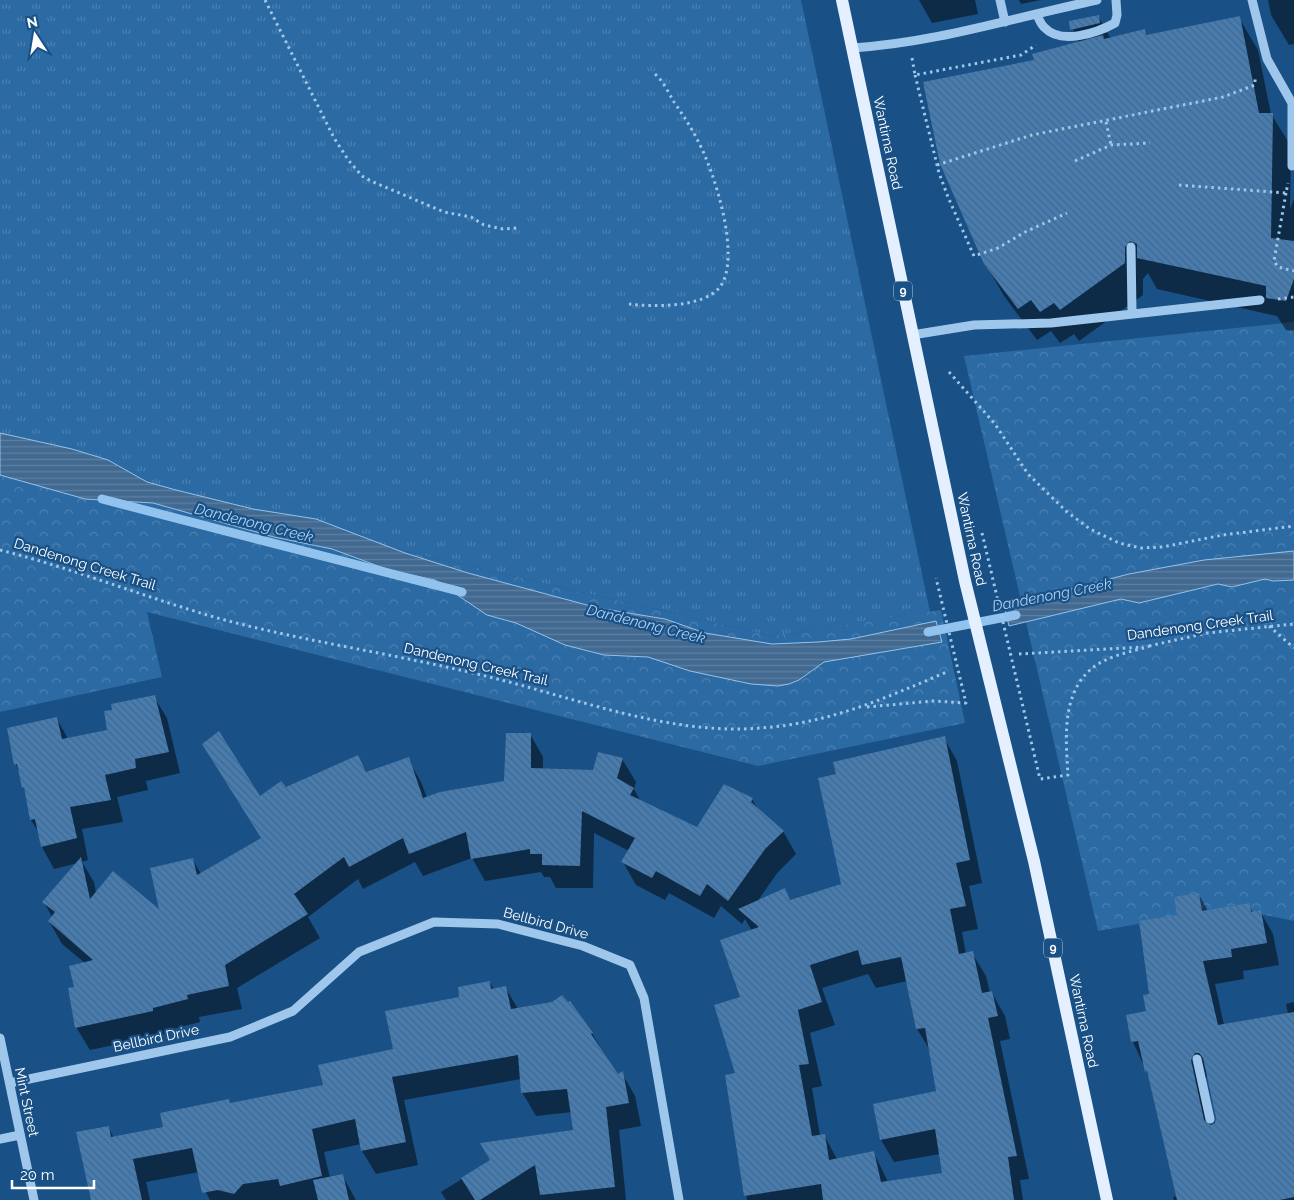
<svg xmlns="http://www.w3.org/2000/svg" width="1294" height="1200" font-family="Raleway,sans-serif">
<style>
.grass{fill:url(#grass-tufts)}
.park{fill:url(#park-crowns)}
.water{fill:url(#water-rules);stroke:#92c3ee}
.shadow{fill:#0007;fill-rule:evenodd}
.lines{fill:none;stroke-linecap:round;stroke-linejoin:round}
.stream{stroke:#92c3ee;stroke-width:9}
.building{fill:url(#building-back-hatch);fill-rule:evenodd}
.path{stroke:#9fc7ec;stroke-width:3;stroke-dasharray:2.5 4;stroke-linecap:butt}
.minor{stroke:#9fc7ec;stroke-width:9}
.major{stroke:#e4f0ff;stroke-width:12}
.labels{text-anchor:middle;stroke-width:4.5;stroke-linejoin:round;paint-order:stroke}
.shield{fill:#195085;stroke:#bacada;stroke-width:1}
.shield-label{font-size:12px;font-weight:bold;fill:#fff}
.street-label{font-size:14px;fill:#fff;stroke:#195085}
.water-label{font-size:15px;font-style:italic;fill:#abd1f4;stroke:#195085}
</style>
<defs>
<pattern id="grass-tufts" width="24" height="20" patternUnits="userSpaceOnUse" patternTransform="scale(1.25)"><rect width="24" height="20" fill="#2c6aa3"/><path d="M3 7l-1-3M5 7V3M7 7l1-3M15 17l-1-3M17 17v-4M19 17l1-3" fill="none" stroke="#4c80b1"/></pattern>
<pattern id="park-crowns" width="20" height="18" patternUnits="userSpaceOnUse" patternTransform="scale(1.25)"><rect width="20" height="18" fill="#2c6aa3"/><path d="M2 6a3 3 0 1 1 6 0M12 15a3 3 0 1 1 6 0" fill="none" stroke="#4c80b1"/></pattern>
<pattern id="water-rules" width="6" height="5" patternUnits="userSpaceOnUse" patternTransform="scale(1.25)"><rect width="6" height="5" fill="#426a91"/><path d="M0 2.5h6" fill="none" stroke="#5e80a2"/></pattern>
<pattern id="building-back-hatch" width="6" height="6" patternUnits="userSpaceOnUse" patternTransform="scale(1.25)"><rect width="6" height="6" fill="#467cb0"/><path d="M-1 5l2 2M0 0l6 6M5-1l2 2" fill="none" stroke="#496683"/></pattern>
</defs>
<rect width="100%" height="100%" fill="#195085"/>
<path class="grass" d="M0,0H801L930,612L771,636L0,457Z"/>
<path class="park" d="M1294,322V921L1231,908L1098,931L964,356Z
M0,457L771,636L941,610L965,723L758,766L147,612L162,677L0,712Z"/>
<path class="water" d="M0,433L72,449L108,460L147,482L176,490L253,509L316,519L405,553L468,573L598,608L665,619L705,633L772,644L818,642L851,639L936,621L942,642L824,662L799,680L789,684L778,686L751,684L690,671L648,657L604,655L565,645L516,623L487,615L435,580L389,570L332,549L274,537L153,503L85,499L0,475Z
M1294,551V580L1273,581L1265,579L1232,587L1218,584L1139,603L1121,599L1009,626L1004,606L1129,574L1204,560Z"/>
<path class="shadow" d="M919,0H977H975L978,14L932,23Z
M1019,0H1041L1021,4Z
M1268,0H1294V44L1289,45L1271,15Z
M1098,16L1111,39L1144,31L1147,36L1239,18L1258,50L1271,114L1291,146L1290,209L1294,199V331L1286,330L1277,316L1157,289L1148,273L1143,279V295L1079,341L1074,334L1060,343L1051,331L1037,340L1004,296L985,263L1036,61L1079,43L1070,22Z
M154,697L167,718L180,773L146,781L148,790L117,797L123,822L82,829L88,860L82,862L94,882L96,893L161,912L193,860L201,874L262,839L217,767L259,798L285,789L357,756L367,773L408,759L421,782L427,798L505,782L530,734L543,757V770L594,772L622,759L636,782L634,789L641,802L698,829L752,799L758,809L783,831L796,854L778,872L757,902L784,890L791,901L842,884L837,775L944,738L957,761L982,883L969,886L978,929L962,932L966,954L972,953L986,976L990,993H992L1005,1016L1010,1039L1000,1041L1029,1179L1020,1180L1023,1200H747L727,1076L737,1074L741,998L752,931L745,919L742,924L721,906L714,918L669,893L665,900L636,885L623,862L629,851L594,833L593,888H556L550,877H544L541,872L485,881L472,858L423,876L415,862L363,889L358,879L308,917L320,938L237,988L242,1009L199,1017L200,1022L165,1031L166,1034L90,1050L76,1027L75,988L85,963L62,944L49,921L52,917L44,902L78,863L54,869L42,847L39,833L31,820L26,793L16,764L57,719L68,739L109,731L114,711ZM868,974L876,988L907,981L917,1029L931,1052L938,1092L881,1140L894,1162L940,1154L943,1174L888,1182L874,1153L837,1159L824,1135L820,1136L812,1088L822,1086L810,1033L835,1025L822,988Z
M1199,895L1208,911L1249,905L1253,913L1260,911L1273,934L1279,965L1243,971L1244,979L1215,984L1224,1025L1288,1014L1286,1004L1294,1002V1200H1174L1173,1197L1177,1196L1150,1079L1133,1042L1148,1012L1151,995L1178,916ZM1208,1075L1217,1122L1212,1125L1203,1083Z
M490,982L494,990L505,987L518,1009L592,1033L617,1076L622,1073L635,1096L641,1126L619,1130L626,1200H446L441,1192L492,1160L574,1131L572,1112L536,1116L522,1092L521,1079L404,1100L418,1165L376,1174L362,1151L361,1144L324,1152L330,1178L342,1175L356,1200H210L202,1185L199,1172L146,1182L150,1200H92L108,1127L114,1138L164,1128L229,1100L231,1104L324,1086L395,1050L461,998Z"/>
<g class="lines">
<path class="stream" d="M102,499L462,592
M928,632L1016,615"/>
</g>
<path class="building" d="M1099,15L1100,23L1070,30L1069,21Z
M1240,16L1259,113H1273L1271,238L1294,241V279L1286,301L1266,298V286L1137,258V244L1130,241L1125,247V263L1060,310L1054,303L1040,312L1031,300L1018,309L984,264L940,164L923,82L1034,60L1032,54L1103,35L1104,39L1145,29L1146,35Z
M155,695L169,752L135,759L136,768L105,775L111,800L70,807L77,838L41,847L35,819L30,820L24,787L22,788L17,764L14,765L7,728L57,717L62,739L107,730L104,711L112,710L111,704Z
M219,731L260,796L281,781L286,787L358,755L366,772L409,757L423,798L440,792L504,781L506,733H531V768L593,770L598,752L623,758L617,778L634,788L630,795L697,827L724,784L753,798L751,802L784,831L765,849L728,901L707,884L700,896L656,871L652,878L621,862L635,838L582,811L580,866L542,865V854H530V849L471,859L466,832L409,854L403,838L349,867L344,857L294,894L308,914L225,965L229,986L187,995L188,999L153,1008V1011L75,1028L68,988L74,987L69,966L93,960L48,921L55,912L42,902L81,857L90,899L113,871L159,909L150,868L193,858L197,875L261,838L202,744Z
M945,736L970,860L956,863L966,906L950,909L959,954L973,951L982,993L992,991L998,1016L988,1018L1017,1156L1008,1157L1014,1200H823L821,1184L744,1196L725,1075L735,1073L714,1005L740,997L720,940L759,927L738,909L785,888L790,900L841,884L818,778L836,774L833,762ZM858,950L862,965L901,957L916,1029L925,1028L936,1091L873,1104L880,1140L935,1129L942,1173L881,1182L874,1151L829,1160L825,1134L812,1136L799,1065L809,1064L798,1010L822,1002L810,965Z
M1199,893L1202,911L1250,903L1251,912L1261,910L1267,943L1231,949L1232,957L1203,961L1218,1025L1294,1012V1197L1280,1200H1177L1147,1071L1145,1072L1138,1041L1131,1042L1126,1015L1146,1011L1143,995L1149,994L1139,921L1177,915L1174,897ZM1195,1053H1199L1203,1058L1216,1118L1215,1123L1211,1125L1204,1120L1191,1060Z
M490,981L491,989L506,986L511,1009L552,1002L562,995L568,1002L570,1001L593,1033L591,1034L618,1074L623,1071L629,1103L606,1107L615,1187L540,1195L535,1165L480,1200H475L461,1178L490,1160L480,1143L573,1130L567,1089L521,1093L518,1055L392,1077L406,1142L361,1151L355,1119L312,1129L322,1176L280,1186L278,1179L243,1184L234,1194L218,1190L202,1193L192,1148L133,1159L142,1200H91L76,1132L109,1126L111,1137L163,1127L160,1113L229,1099L230,1103L323,1085L318,1065L393,1049L385,1011L459,997L458,987Z
M343,1174L349,1200H318L313,1180Z"/>
<g class="lines">
<path class="path" d="M265,0L334,138L349,161L362,176L371,181L444,212L471,217L484,225L503,229L517,228
M912,58L915,75L1021,55L1036,45
M915,75L939,173L948,197L974,256L998,248L1025,232L1067,213
M1106,122L1111,145
M1075,161L1111,145L1150,143
M937,165L1032,135L1223,97L1255,85V77
M1179,185L1286,193L1288,183
M1286,193L1274,261L1278,267L1294,271
M1278,299L1294,297
M629,304C653,307 703,308 720,287C742,257 714,171 698,141C691,127 683,115 674,102C668,92 662,78 652,72
M949,372L995,424L1028,474L1066,511L1090,529L1119,543L1141,548L1162,547L1223,535L1294,526
M982,533L1040,779L1068,775C1066,741 1061,696 1090,670C1105,656 1131,652 1150,646
M0,550C75,569 147,598 221,619C307,642 395,654 481,675C571,696 668,736 761,728C831,723 885,698 949,671
M1269,626L1294,648
M1149,646L1207,633L1294,624
M1019,654L1143,647
M867,707L933,701L966,703L936,578"/>
<path class="minor" d="M1000,0L1005,22
M1252,0L1267,59L1292,103V166
M1037,15C1039,19 1041,25 1045,28C1061,45 1097,33 1115,23L1117,15L1116,0
M852,48C935,43 1016,17 1097,0
M1131,247L1132,312
M912,335L974,325L1051,323L1260,300
M0,1038L34,1200
M1197,1059L1210,1119
M10,1083L230,1037L293,1011L359,952L434,922L498,924L583,946L630,965L644,998L679,1200
M0,1139L20,1135"/>
<path class="major" d="M842,0L965,581L1034,861L1107,1200"/>
</g>
<g class="labels">
<g class="shield">
<rect x="894" y="281.5" width="18" height="19" rx="4"/>
<rect x="1044" y="938.5" width="18" height="19" rx="4"/>
</g>
<g class="shield-label">
<text x="903" y="295">9</text>
<text x="1053" y="952">9</text>
</g>
<g class="street-label">
<text transform="translate(888 143) rotate(78)" y="5">Wantirna Road</text>
<text transform="translate(972 539) rotate(78)" y="5">Wantirna Road</text>
<text transform="translate(85 564) rotate(17)" y="5">Dandenong Creek Trail</text>
<text transform="translate(1200 625) rotate(-8)" y="5">Dandenong Creek Trail</text>
<text transform="translate(476 664) rotate(13)" y="5">Dandenong Creek Trail</text>
<text transform="translate(546 923) rotate(15)" y="5">Bellbird Drive</text>
<text transform="translate(1084 1021) rotate(78)" y="5">Wantirna Road</text>
<text transform="translate(156 1038) rotate(-12)" y="5">Bellbird Drive</text>
<text transform="translate(27 1102) rotate(78)" y="5">Mint Street</text>
</g>
<g class="water-label">
<text transform="translate(254 523) rotate(14)" y="5">Dandenong Creek</text>
<text transform="translate(1052 595) rotate(-11)" y="5">Dandenong Creek</text>
<text transform="translate(646 624) rotate(14)" y="5">Dandenong Creek</text>
</g>
</g>
<g transform="translate(35 35) rotate(348)" stroke="#195085" stroke-width="4" paint-order="stroke">
<path d="M0-4L9 19L0 12L-9 19Z" fill="#ffffff"/>
<text y="-8" font-size="14" font-weight="bold" text-anchor="middle" fill="#ffffff">N</text>
</g>
<path d="M12 1180v8h82v-8" fill="none" stroke="#ffffff" stroke-width="2.5"/>
<text x="20" y="1180" font-size="15" fill="#ffffff" stroke="#195085" stroke-width="4" paint-order="stroke">20 m</text>
</svg>
